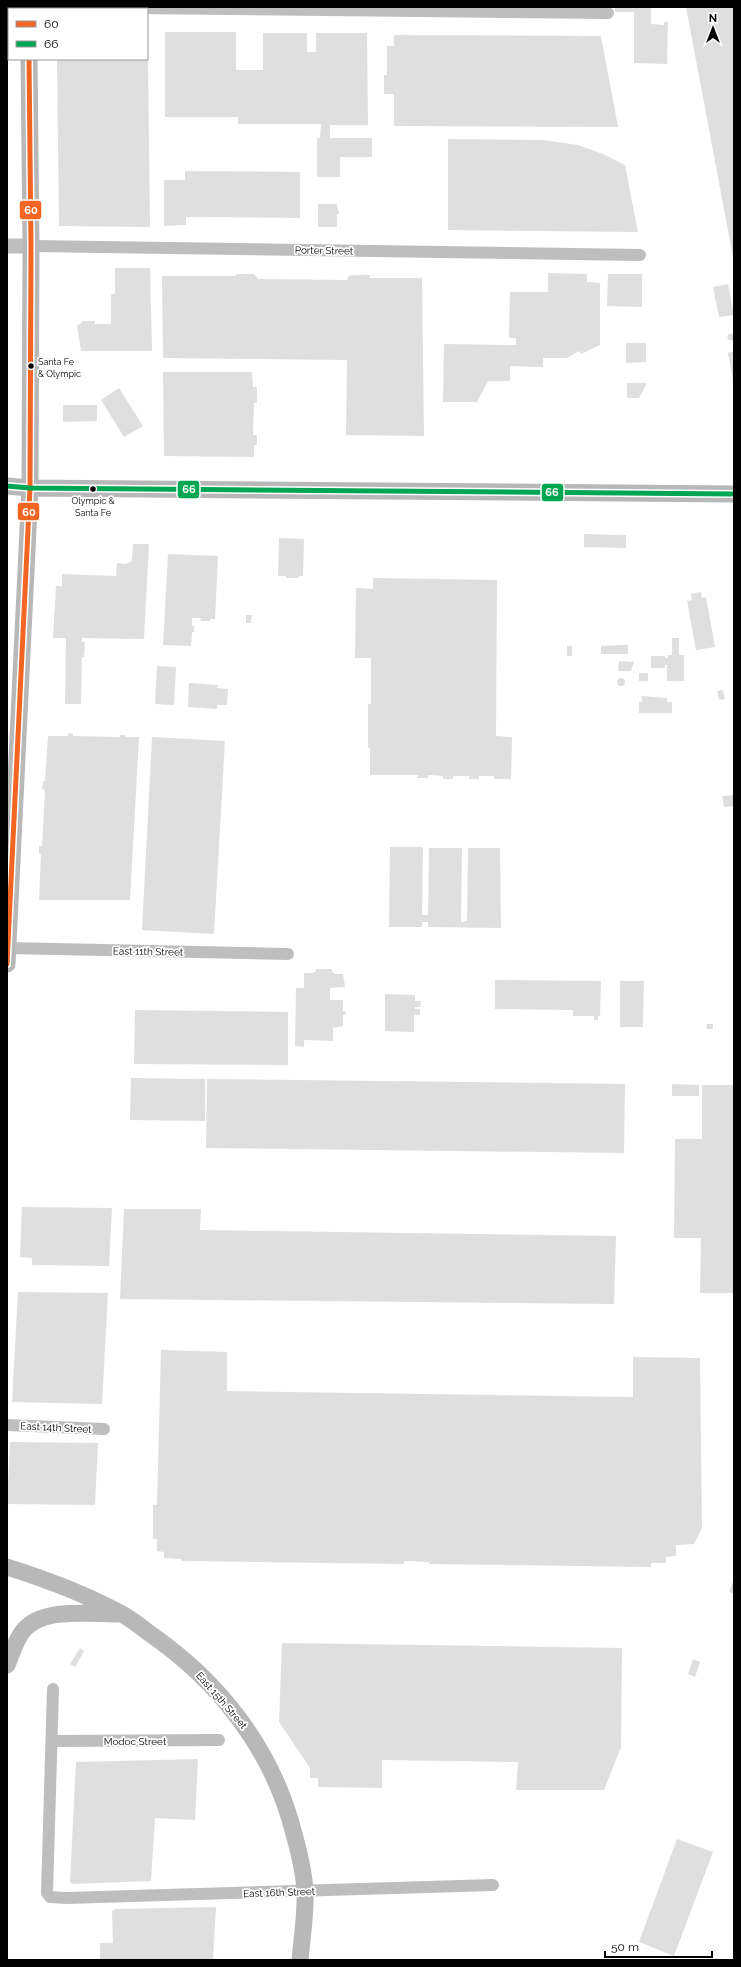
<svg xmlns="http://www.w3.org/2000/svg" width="741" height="1967" font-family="Raleway,sans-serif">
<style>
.building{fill:#dfdfdf}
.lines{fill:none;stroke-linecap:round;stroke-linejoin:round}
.minor{stroke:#bebebe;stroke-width:12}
.tertiary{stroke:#bebebe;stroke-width:15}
.secondary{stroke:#b8b8b8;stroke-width:17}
.bus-1-casing{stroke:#fff;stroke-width:8}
.bus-2-casing{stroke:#fff;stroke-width:8}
.bus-1{stroke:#f26522;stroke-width:5}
.bus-2{stroke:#00a651;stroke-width:5}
.bus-dot{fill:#000;stroke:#fff;stroke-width:1.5}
.labels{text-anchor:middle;stroke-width:3.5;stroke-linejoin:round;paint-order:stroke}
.bus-label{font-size:9px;fill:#000;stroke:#fff;text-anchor:start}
.street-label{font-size:10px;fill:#000;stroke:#fff}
.line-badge{stroke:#fff;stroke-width:1.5}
.badge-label{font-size:11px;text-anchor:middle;font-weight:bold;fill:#fff}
</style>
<rect width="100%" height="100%" fill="#fff"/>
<path class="building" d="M615,7H651V24L664,25V22H668L667,64L634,63V12H615Z
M686,7H734V257H733Z
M165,32H236V70H263V33H307V52H316V33H367L368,125H330V138H372V157H340V177H317V138H320L321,124H238V117H165Z
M394,35L601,36L618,127L394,126V94H384V75H387V46H394Z
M57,59H148L150,227L59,226Z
M448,139L543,140L578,145L603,154L625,165L638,232L448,230Z
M185,171L300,172V218L186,217V225L164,226V180H185Z
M318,204H337L339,214H337V227H318Z
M115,268H150L152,351H81L77,326L83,321H95V324H111V295L115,293Z
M548,273L587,274V282L600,283V345L581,354L579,351L567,358H543V367L510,366V381H488L477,402H443L444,344L516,345V338H509L510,292H548Z
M236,274H254L258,279L347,280L349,276L354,275H370V278H422L424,436L346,435L347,360L163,358L162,276H236Z
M608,274H642V307L607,306Z
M728,284L734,315L719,317L713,287Z
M727.5 337a3.5 3.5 0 1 1 7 0a3.5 3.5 0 1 1-7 0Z
M626,343H646V362L626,363Z
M734,351V381H733L728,353Z
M163,372H252L253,387H257V403H254L253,435H257V445H254V457L164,456Z
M627,383H647L639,398H627Z
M119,388L143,426L124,437L101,400Z
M63,405H97V421L63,422Z
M584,534L626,535V548L584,547Z
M279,538L304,539L303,576H299V578H286V576H278Z
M133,544H149L144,639L82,638V642H85L84,657H82L81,704H65L66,638H53L56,586H62V574L116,576L117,563L126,564L132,561Z
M168,554L218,556L215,619H210V621H200L201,618H192V626H194V632H192L191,646L163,645Z
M373,578L497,580L496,736L512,737L511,779H494V776H479V779H469V776H453V779H443V776L428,775V778H417L418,775H370V748H368V704H371V658H355L356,588L373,589Z
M701,592L702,598L706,597L715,647L696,650L687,601L692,600L691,594Z
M246,615H252L251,623H246Z
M672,638H679V655H684V681H667V665H665V668H651V656H665V658H668V655H672Z
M623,645H628V654H601V646Z
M567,646H572V656H567Z
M619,661L634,662L631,671H618Z
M157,666L176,667L174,705L155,704Z
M639,673H648V681H639Z
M617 682a4 4 0 1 1 8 0a4 4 0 1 1-8 0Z
M189,683L218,685L217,688L228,689L227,705H217V709L188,707Z
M723,690L725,699L719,700L717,691Z
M642,696L667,698V702H672V713H639V702H642Z
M68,733L73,734V736L120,737V735H125V737H139L130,900H39L41,854H39V846H42L45,790L42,789L43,781H45L48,736H68Z
M152,737L225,741L214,934L142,930Z
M734,795V806L724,807L722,796Z
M390,847H423L422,915H428L429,848H462L461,922L467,921L468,848H500L501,928L428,927V922H422V927H389Z
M316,969H332V972L335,974H343L345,987L330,988V1000H343V1011H346L345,1015H343V1026L334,1028L333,1026V1041L304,1040V1047L295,1046L296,988H304V973H313L316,972Z
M495,980L601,981L600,1016H598V1020H594V1016H573V1010L495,1009Z
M620,981H644L643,1027H620Z
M385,994L415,995V1001H421L420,1007H415V1009H420V1015H414V1032L385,1031Z
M135,1010L288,1012V1065L134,1064Z
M707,1024H713V1029H706Z
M131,1078L205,1079V1121L130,1120Z
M207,1079L625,1084L624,1153L206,1148Z
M672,1084L699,1085V1096H672Z
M702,1085H734V1293H700L701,1238H674L675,1139H702Z
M22,1207L112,1208L109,1266L32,1265V1258L20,1257Z
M124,1209H201L200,1230L616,1236L614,1304L120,1299Z
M18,1292L108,1293L102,1404L12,1402Z
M161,1350L227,1352V1391L633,1397V1357L700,1358L702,1528L694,1544L676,1545V1556L666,1557V1563H651V1567L429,1564V1562L404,1561V1564L181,1561V1559L164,1558V1552L157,1551V1539H153V1505H157Z
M10,1442L98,1443L95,1505L7,1504Z
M734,1579V1594L729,1592Z
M282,1643L622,1648L621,1747L604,1790H516L518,1762L382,1760V1788L318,1787V1778H310V1768L279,1722Z
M80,1648L84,1651L75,1667L70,1664Z
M693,1659L700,1662L695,1677L688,1674Z
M198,1759L195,1820L155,1818L151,1881L72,1884L70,1882L76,1762Z
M677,1839L713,1852L674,1956L639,1942Z
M216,1907L213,1960H100V1943H113L112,1911L115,1909Z"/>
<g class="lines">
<path class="minor" d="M28,7L608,13
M31,246L640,255
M8,948L288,954
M7,1425L104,1429
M53,1689L47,1893L50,1897L66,1898L493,1885
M52,1741L219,1740"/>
<path class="tertiary" d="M7,246H31"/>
<path class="secondary" d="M28,7V9
M7,486L30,488L734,494
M7,964L30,488L31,246L29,59
M7,1567C45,1579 86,1594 122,1614C131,1619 140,1626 149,1633C220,1682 273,1750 294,1834C299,1852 304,1872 305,1891C306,1914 302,1937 300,1960
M7,1665C12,1654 15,1641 23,1631C42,1607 90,1614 118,1614"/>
<defs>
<path id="bus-1" d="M7,964L30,488L31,246L29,59"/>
<path id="bus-2" d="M7,486L30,488L734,494"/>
</defs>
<use href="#bus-1" class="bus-1-casing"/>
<use href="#bus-2" class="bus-2-casing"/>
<use href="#bus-1" class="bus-1"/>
<use href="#bus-2" class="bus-2"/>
</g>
<g class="bus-dot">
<circle cx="31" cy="366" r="3.5"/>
<circle cx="93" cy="489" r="3.5"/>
</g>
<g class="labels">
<g class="bus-label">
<text x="38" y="365">Santa Fe<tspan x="38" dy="12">&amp; Olympic</tspan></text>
<text x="93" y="504" text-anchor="middle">Olympic &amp;<tspan x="93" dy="12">Santa Fe</tspan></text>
</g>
<g class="street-label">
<text transform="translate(324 250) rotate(1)" y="4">Porter Street</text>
<text transform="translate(148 951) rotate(1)" y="4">East 11th Street</text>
<text transform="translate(56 1427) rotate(3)" y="4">East 14th Street</text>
<text transform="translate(222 1700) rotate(49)" y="4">East 15th Street</text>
<text x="135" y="1745">Modoc Street</text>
<text transform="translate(279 1892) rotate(-2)" y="4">East 16th Street</text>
</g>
</g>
<g class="line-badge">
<rect x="19" y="200" width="23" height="20" rx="4" fill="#f26522"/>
<rect x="177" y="480" width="23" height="19" rx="4" fill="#00a651"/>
<rect x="541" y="483" width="23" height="19" rx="4" fill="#00a651"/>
<rect x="17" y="502" width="23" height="19" rx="4" fill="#f26522"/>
</g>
<g class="badge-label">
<text x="31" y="214">60</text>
<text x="189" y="493">66</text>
<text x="552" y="496">66</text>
<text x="29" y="516">60</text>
</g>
<rect width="741" height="1967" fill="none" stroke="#000000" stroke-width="16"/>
<rect x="8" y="8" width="140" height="52" fill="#ffffff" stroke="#999999"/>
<rect x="16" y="21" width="20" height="6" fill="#f26522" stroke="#999999"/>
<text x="44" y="28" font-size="12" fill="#000000">60</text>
<rect x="16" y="41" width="20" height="6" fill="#00a651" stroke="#999999"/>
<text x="44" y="48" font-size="12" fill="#000000">66</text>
<g transform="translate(713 28)" stroke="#ffffff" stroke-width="3" paint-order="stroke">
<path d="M0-3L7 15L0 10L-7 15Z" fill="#000000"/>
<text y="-6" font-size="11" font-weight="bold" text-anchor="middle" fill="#000000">N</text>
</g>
<path d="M605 1951v6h107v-6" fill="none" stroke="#000000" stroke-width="2"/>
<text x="611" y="1951" font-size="12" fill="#000000" stroke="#ffffff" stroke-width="3" paint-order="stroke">50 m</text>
</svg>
